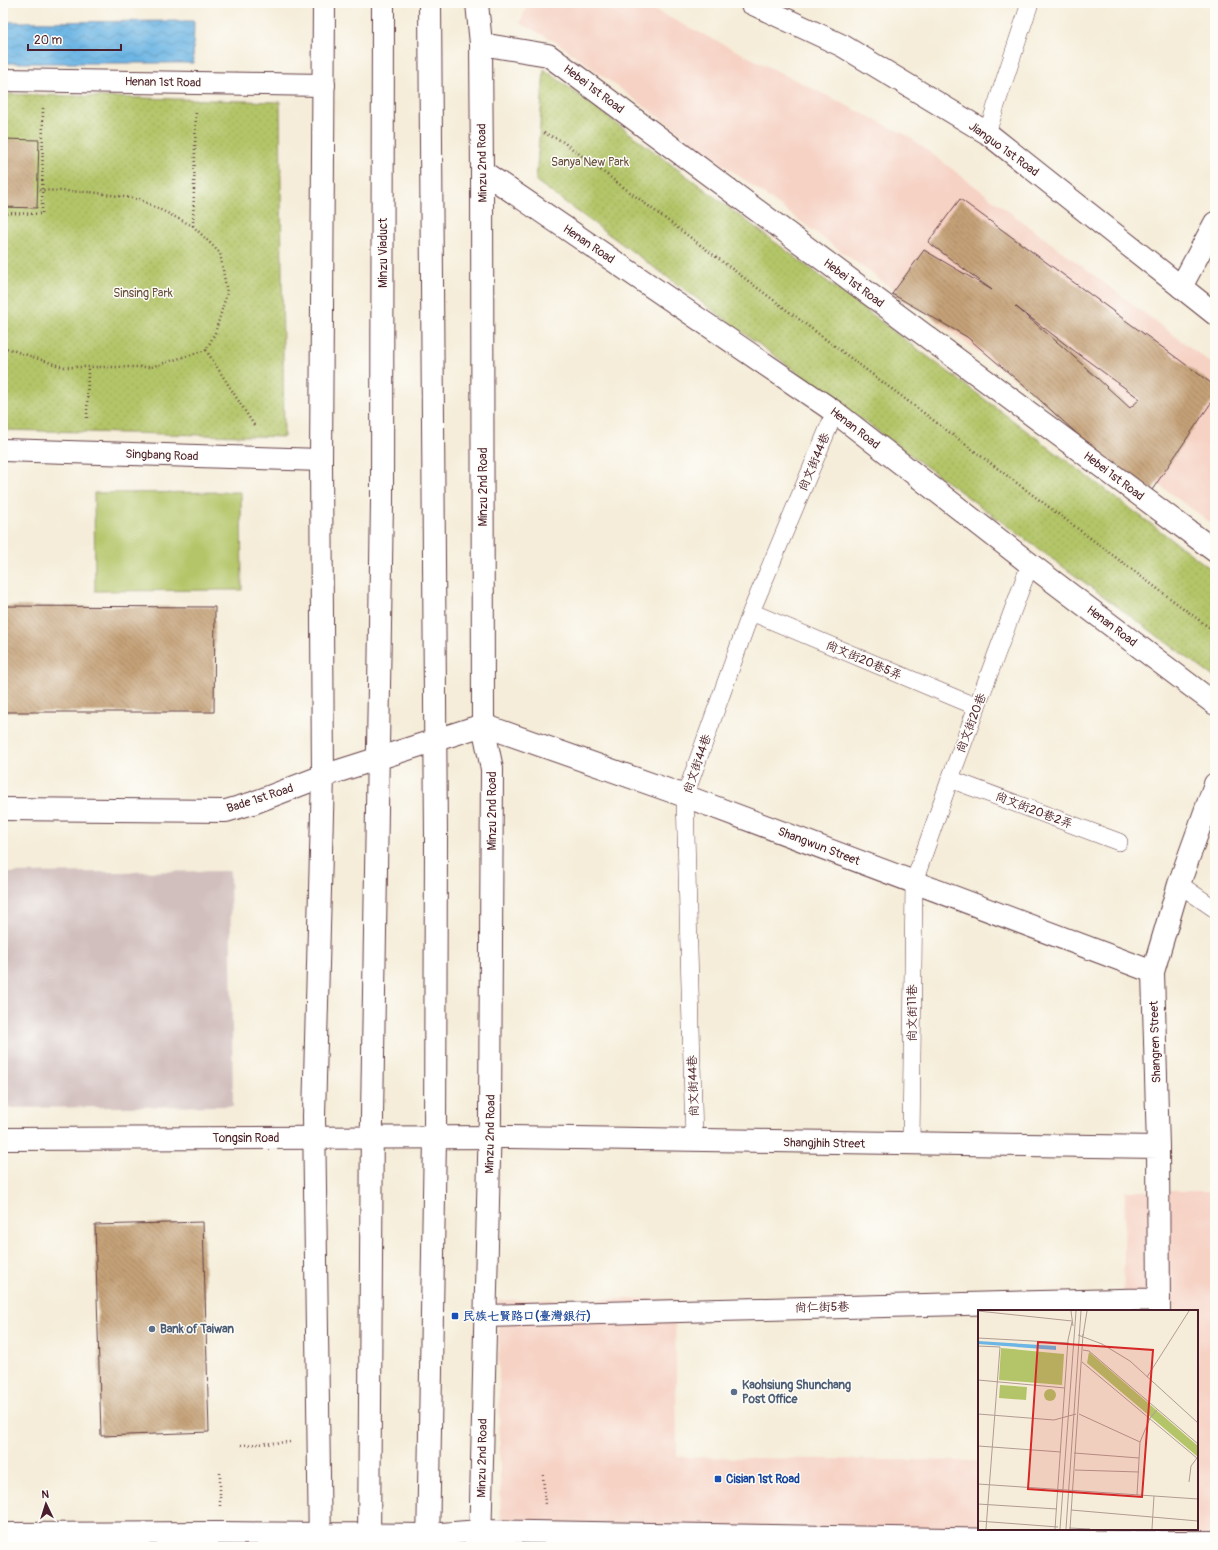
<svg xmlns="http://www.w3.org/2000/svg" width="1218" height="1550" font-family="Pangolin,'LXGW WenKai TC',sans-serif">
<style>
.built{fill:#f6d2c4}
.industrial{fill:#d1bfbe}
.green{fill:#b3c568;stroke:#7e724a}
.park{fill:url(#park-dots);stroke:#7e724a}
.water{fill:url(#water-waves);stroke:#5b6a88}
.building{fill:url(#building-back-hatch);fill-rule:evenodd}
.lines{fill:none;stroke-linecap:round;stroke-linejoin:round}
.service-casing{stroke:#643e45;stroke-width:18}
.pedestrian-casing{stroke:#643e45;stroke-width:24}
.minor-casing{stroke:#643e45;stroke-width:24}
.tertiary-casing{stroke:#643e45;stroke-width:24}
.secondary-casing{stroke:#643e45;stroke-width:24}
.primary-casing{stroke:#643e45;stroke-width:24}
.path{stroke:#643e45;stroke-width:2.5;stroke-dasharray:1 3;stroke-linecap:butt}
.service{stroke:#fff;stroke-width:17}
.pedestrian{stroke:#fff;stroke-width:22}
.minor{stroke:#fff;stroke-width:22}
.tertiary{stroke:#fff;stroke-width:22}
.secondary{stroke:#fff;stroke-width:22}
.primary{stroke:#fff;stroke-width:22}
.transit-dot{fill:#1a4fb4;stroke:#fdfcf7;stroke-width:1.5}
.service-dot{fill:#5c6f8a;stroke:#fdfcf7;stroke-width:1.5}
.labels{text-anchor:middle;stroke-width:3;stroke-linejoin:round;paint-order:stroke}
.street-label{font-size:12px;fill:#4a1f2b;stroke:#fdfcf7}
.park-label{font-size:12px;fill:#6a513d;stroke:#fdfcf7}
.transit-label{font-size:12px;font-weight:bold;fill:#164399;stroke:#fdfcf7;text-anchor:start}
.service-label{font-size:12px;font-weight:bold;fill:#4e5e75;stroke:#fdfcf7;text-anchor:start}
.inset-road{fill:none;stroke:#b19b93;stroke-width:1}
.view{fill:#d62828;fill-opacity:0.15;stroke:#d62828;stroke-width:2}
.inset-edge{fill:none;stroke:#4a1f2b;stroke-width:2}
</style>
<defs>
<pattern id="park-dots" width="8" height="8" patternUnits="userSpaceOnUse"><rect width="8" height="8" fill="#b3c568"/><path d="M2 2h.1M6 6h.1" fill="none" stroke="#9ba95a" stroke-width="1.8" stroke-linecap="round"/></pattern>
<pattern id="water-waves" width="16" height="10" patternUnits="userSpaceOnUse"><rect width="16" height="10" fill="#6cb5e4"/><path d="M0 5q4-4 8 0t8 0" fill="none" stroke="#5b93b9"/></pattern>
<pattern id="building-back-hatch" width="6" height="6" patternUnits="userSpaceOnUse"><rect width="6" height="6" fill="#c5a177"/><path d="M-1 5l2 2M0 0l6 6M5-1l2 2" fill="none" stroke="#a28362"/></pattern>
</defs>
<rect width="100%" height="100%" fill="#fdfcf7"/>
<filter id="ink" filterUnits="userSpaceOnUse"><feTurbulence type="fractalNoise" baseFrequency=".025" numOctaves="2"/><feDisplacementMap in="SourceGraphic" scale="8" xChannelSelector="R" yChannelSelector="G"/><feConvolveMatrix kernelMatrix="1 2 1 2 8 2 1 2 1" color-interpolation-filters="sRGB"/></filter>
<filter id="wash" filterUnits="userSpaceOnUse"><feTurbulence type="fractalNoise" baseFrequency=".012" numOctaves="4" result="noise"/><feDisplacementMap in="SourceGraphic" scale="16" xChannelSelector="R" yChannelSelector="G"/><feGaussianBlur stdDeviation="0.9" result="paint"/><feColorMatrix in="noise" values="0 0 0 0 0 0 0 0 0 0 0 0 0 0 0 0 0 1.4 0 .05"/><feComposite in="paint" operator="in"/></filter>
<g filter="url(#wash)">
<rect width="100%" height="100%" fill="#f5edd9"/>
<path class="built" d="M528,3H640L908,136L1215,366V526L558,43L520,23Z
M1125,1191H1215V1547H501L498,1300L675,1299L677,1457L979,1461V1529H1197V1311H1123Z"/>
<path class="industrial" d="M230,871L233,1106L3,1108V873Z"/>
<path class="green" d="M241,492L242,590L95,591L94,493Z"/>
<path class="park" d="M544,69L1215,572V678L536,181Z
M3,94L280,102L284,437L3,430Z"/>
<path class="water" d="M194,21L193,63H3V22Z"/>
<g id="blocks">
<path class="building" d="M3,139L39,140L37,208L3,207Z
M960,199L1215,386V397L1152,490L1097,452L1030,391L967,337L892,294L924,250L992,290L928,242ZM1015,306L1069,347L1140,399L1130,408L1063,347Z
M3,606L215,607L214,712H3Z
M203,1222L209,1432L101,1436L95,1225Z"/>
</g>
</g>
<g filter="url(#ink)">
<use href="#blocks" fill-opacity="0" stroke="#643e45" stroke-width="1"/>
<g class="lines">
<defs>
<path id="service" d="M987,133L1030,3
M751,612L977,707
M950,779L1119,842
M1179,884L1215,909
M694,1141L685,796L751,612L835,412
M911,1144L914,882L950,779L1030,564"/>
<path id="pedestrian" d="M3,80L324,85"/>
<path id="minor" d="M481,44L548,55L1215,551
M482,171L835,412L1030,564L1215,704
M1181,287L1215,223
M3,450L321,460
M3,809L226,811L253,803L323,776L483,725L685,796L1153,972
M3,1139L510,1137L1158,1147
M1159,1311L1158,1147L1153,972L1179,884L1215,784
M485,1316L1159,1299"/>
<path id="tertiary" d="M477,3L481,44L482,171L483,725L492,769L490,1116L480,1547
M3,1534L220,1533L428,1535L480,1531L1123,1542H1215
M320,1547L314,1116L323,776L321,460L324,3"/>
<path id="secondary" d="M369,1547L372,1116L382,502L383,3
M428,1547L435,1137L436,839L430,3"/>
<path id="primary" d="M751,3L843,46L987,133L1215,314"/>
</defs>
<use href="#service" class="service-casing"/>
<use href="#pedestrian" class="pedestrian-casing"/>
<use href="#minor" class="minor-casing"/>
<use href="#tertiary" class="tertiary-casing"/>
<use href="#secondary" class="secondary-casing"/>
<use href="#primary" class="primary-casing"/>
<path class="path" d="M544,133L562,141L1215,632
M3,213L42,214L43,107
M193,226L196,111
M3,347L63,367H151L206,350L215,333L227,293L220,253L193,226L139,199L90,192L38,190
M206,350L254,425
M87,418L88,367
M241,1445L291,1442
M543,1475L545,1504
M220,1506V1472"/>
<use href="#service" class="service"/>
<use href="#pedestrian" class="pedestrian"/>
<use href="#minor" class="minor"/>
<use href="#tertiary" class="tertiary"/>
<use href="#secondary" class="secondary"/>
<use href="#primary" class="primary"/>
</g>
</g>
<g class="transit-dot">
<rect x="451" y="1312" width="8" height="8" rx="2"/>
<rect x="714" y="1475" width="8" height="8" rx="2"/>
</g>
<g class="service-dot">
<circle cx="152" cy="1329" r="4"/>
<circle cx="734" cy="1392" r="4"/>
</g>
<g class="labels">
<g class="street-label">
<text transform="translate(163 82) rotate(1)" y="4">Henan 1st Road</text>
<text transform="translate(594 89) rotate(37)" y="4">Hebei 1st Road</text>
<text transform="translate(1004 149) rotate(36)" y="4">Jianguo 1st Road</text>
<text transform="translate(482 163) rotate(-91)" y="4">Minzu 2nd Road</text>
<text transform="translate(589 244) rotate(34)" y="4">Henan Road</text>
<text transform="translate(383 253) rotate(-90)" y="4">Minzu Viaduct</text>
<text transform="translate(854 283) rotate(37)" y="4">Hebei 1st Road</text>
<text transform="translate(855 428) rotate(38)" y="4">Henan Road</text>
<text transform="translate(162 455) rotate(2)" y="4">Singbang Road</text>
<text transform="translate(814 462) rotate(-67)" y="4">尚文街44巷</text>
<text transform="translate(1114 476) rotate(37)" y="4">Hebei 1st Road</text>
<text transform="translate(483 487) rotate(-90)" y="4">Minzu 2nd Road</text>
<text transform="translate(1112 626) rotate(37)" y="4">Henan Road</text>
<text transform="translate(864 660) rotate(23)" y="4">尚文街20巷5弄</text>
<text transform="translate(971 723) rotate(-69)" y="4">尚文街20巷</text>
<text transform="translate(697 764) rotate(-71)" y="4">尚文街44巷</text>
<text transform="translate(260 798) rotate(-18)" y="4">Bade 1st Road</text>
<text transform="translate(1034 810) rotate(21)" y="4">尚文街20巷2弄</text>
<text transform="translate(492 811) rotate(-90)" y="4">Minzu 2nd Road</text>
<text transform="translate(819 846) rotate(21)" y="4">Shangwun Street</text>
<text transform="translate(912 1013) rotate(-90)" y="4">尚文街11巷</text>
<text transform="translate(1155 1042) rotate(-92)" y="4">Shangren Street</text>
<text transform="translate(693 1086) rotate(-92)" y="4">尚文街44巷</text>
<text transform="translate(490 1134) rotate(-89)" y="4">Minzu 2nd Road</text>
<text x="246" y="1142">Tongsin Road</text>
<text transform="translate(824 1143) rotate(1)" y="4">Shangjhih Street</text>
<text transform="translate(822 1307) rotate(-1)" y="4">尚仁街5巷</text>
<text transform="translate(482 1458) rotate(-89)" y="4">Minzu 2nd Road</text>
</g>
<g class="park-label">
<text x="590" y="166">Sanya New Park</text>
<text x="143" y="297">Sinsing Park</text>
</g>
<g class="transit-label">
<text x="463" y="1320">民族七賢路口(臺灣銀行)</text>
<text x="726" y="1483">Cisian 1st Road</text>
</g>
<g class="service-label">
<text x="160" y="1333">Bank of Taiwan</text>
<text x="742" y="1389">Kaohsiung Shunchang<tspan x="742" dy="14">Post Office</tspan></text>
</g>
</g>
<g transform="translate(978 1310)">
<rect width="220" height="220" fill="#f5edd9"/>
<path d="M66 85a6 6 0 1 1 12 0a6 6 0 1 1-12 0Z" fill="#b3c568"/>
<path d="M23,38L86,44L84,75L21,70ZM111,42L220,136V147L109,53ZM22,75L49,77L48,90L21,88Z" fill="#b3c568"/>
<path d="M0,31L78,36V40L0,34Z" fill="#6cb5e4"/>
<path class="inset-road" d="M0,1L94,11M93,1L95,16M100,25L124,34L152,51L220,113M105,26L109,1M0,28L91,33M0,36L22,37L8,219M105,40L111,41L220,134M104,52L220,149M169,67L211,1M0,70L87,78M0,104L76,110L98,104M101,104L162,132M0,136L83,142M96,143L161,148M97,160L161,162M211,172L213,156L219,148M0,174L220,189M159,185L162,132L172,108L179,100M0,194L79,199M93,200L220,211M0,211L80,217M91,218L112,219M77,219L90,30L94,12M82,219L98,1M88,219L103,1M92,219L105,24M174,219L176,186"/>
<path class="view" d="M60,32L175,40L164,187L50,179Z"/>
<rect width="220" height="220" class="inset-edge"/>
</g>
<rect width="1218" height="1550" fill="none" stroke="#fdfcf7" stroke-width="16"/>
<g transform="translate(46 1504) rotate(356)" stroke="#fdfcf7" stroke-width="3" paint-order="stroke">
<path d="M0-3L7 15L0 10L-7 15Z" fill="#4a1f2b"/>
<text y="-6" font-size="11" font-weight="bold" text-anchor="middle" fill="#4a1f2b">N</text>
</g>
<path d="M28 44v6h93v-6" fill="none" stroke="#4a1f2b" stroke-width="2"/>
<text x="34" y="44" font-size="12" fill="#4a1f2b" stroke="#fdfcf7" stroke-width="3" paint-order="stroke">20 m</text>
</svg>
